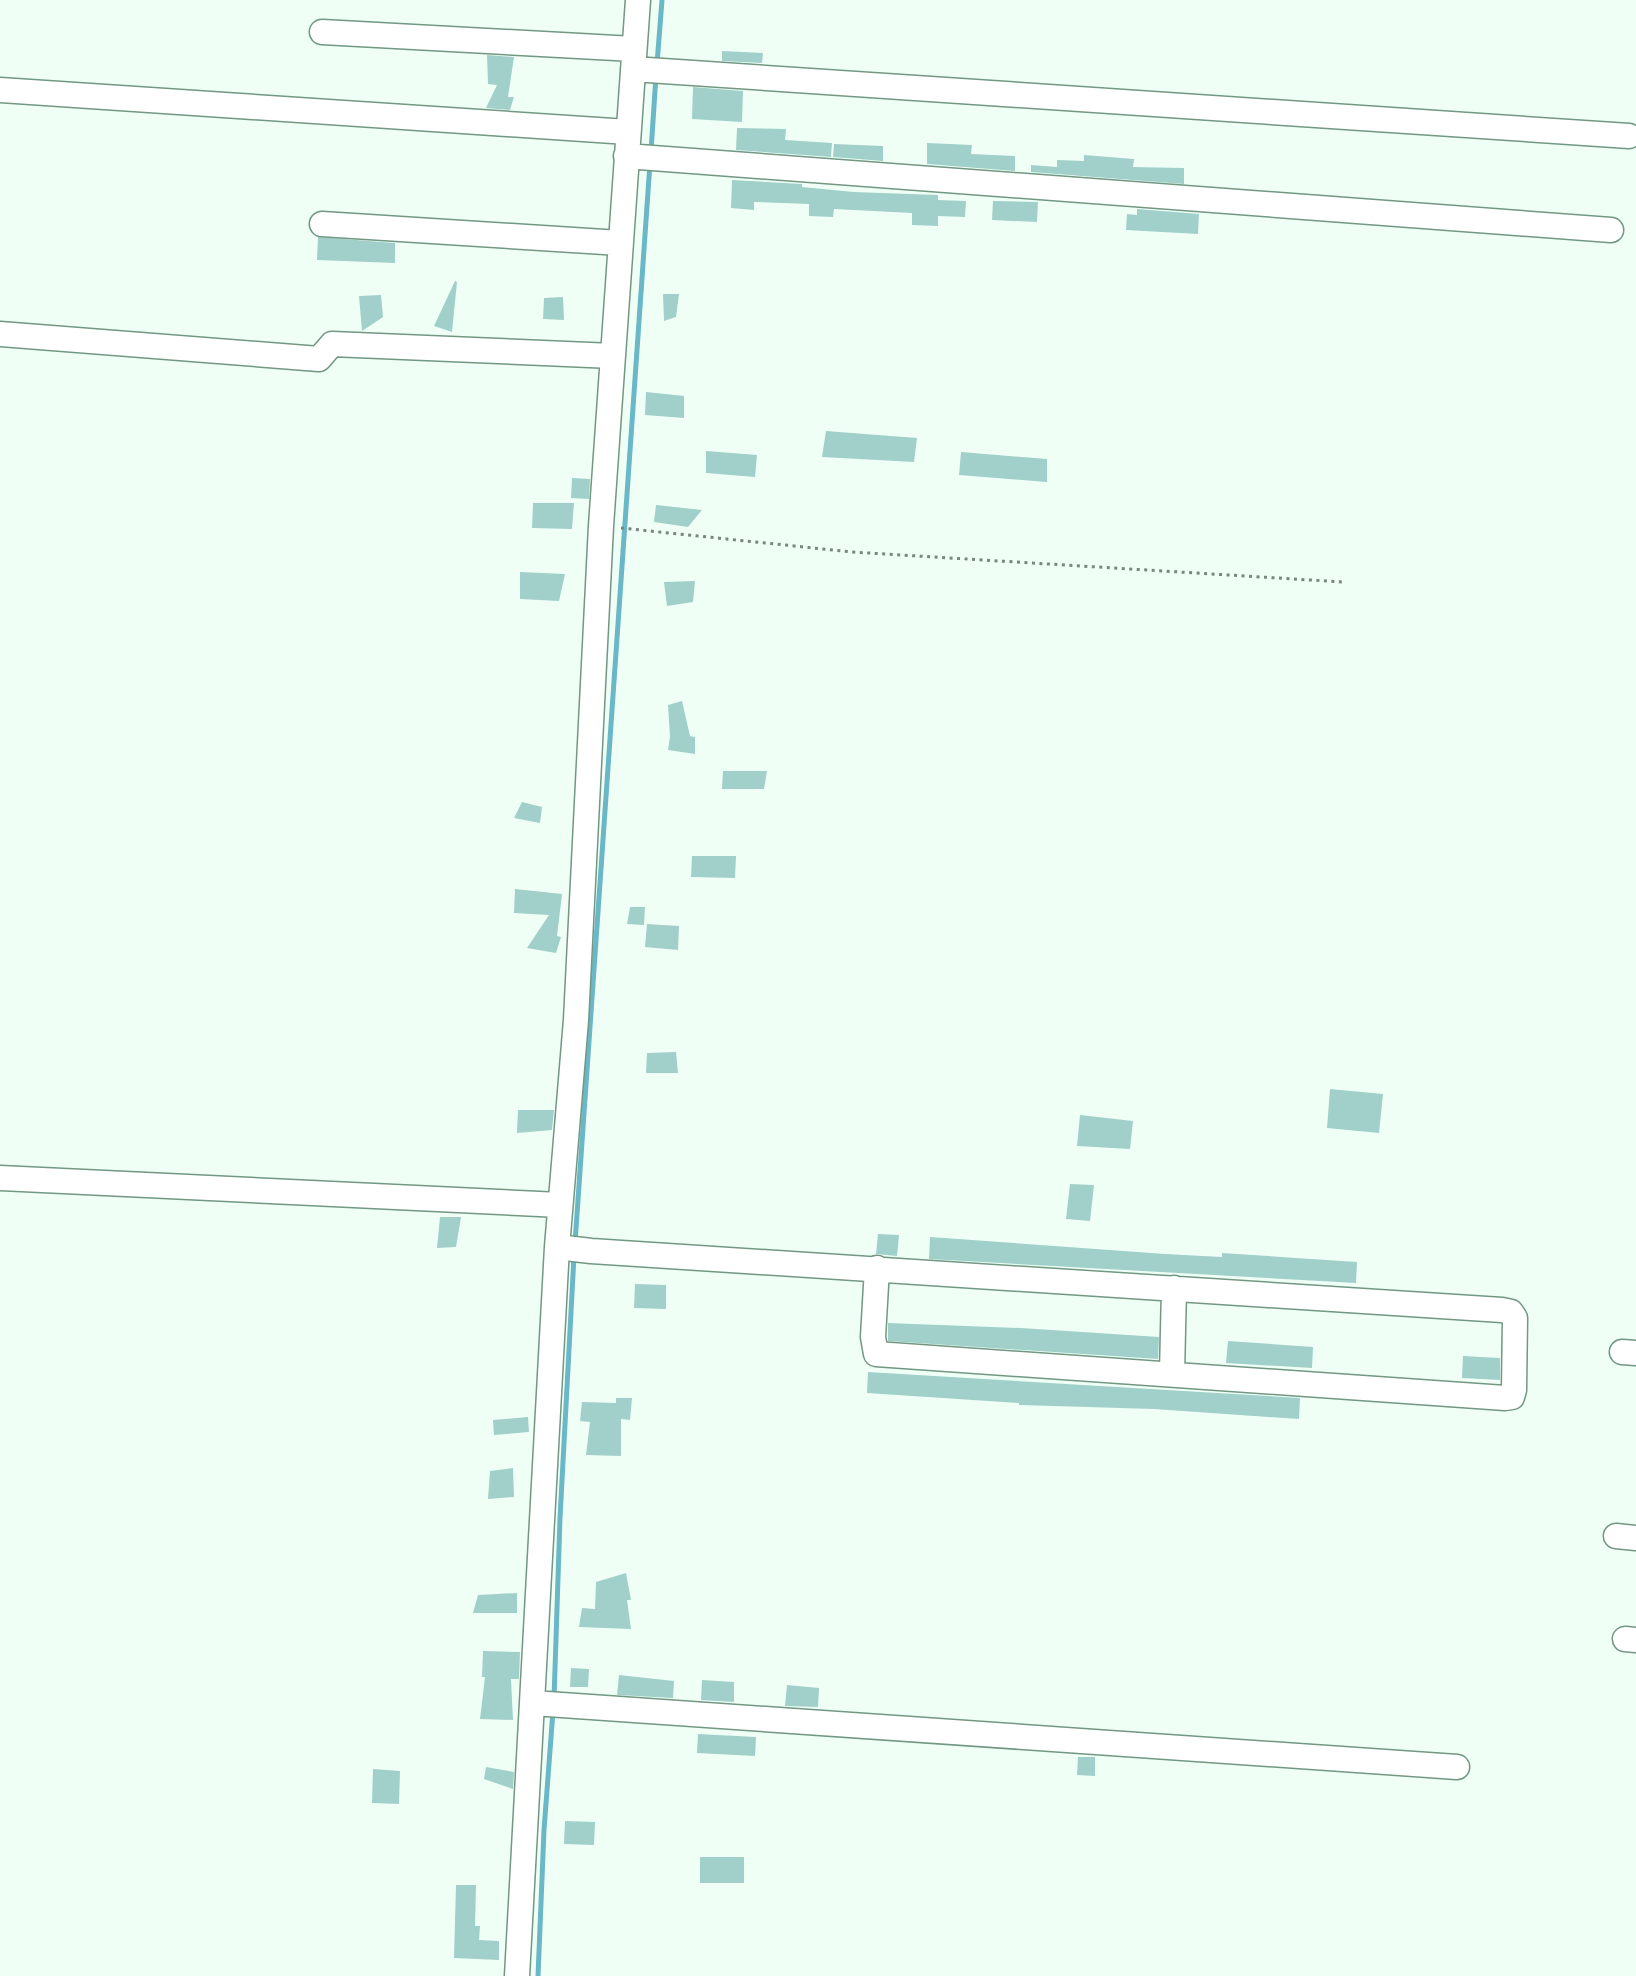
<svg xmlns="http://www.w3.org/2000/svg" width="1636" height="1976" font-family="'Source Sans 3',sans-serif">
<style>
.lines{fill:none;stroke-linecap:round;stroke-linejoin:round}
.stream{stroke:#6ab7c7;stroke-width:5}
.building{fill:#a1d0ca}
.minor-casing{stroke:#729783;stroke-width:27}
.path{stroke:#78867e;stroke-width:3;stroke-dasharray:3 4.5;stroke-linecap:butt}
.minor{stroke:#fff;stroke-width:24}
</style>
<rect width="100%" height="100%" fill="#effff6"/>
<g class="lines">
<path class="stream" d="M657,64L662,0
M651,151L656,76
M575,1243L650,163
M554,1699L560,1518L574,1256
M538,1976L544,1830L553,1711"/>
</g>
<path class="building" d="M722,51L763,53L762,63L722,61Z
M487,55L514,57L508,97H514L510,110L486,108L497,85L488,84Z
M693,87L743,91L742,122L692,119Z
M737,128L786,129L785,140L832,143L831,157L736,150Z
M927,143L972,145L971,154L1015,156V171L927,164Z
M834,144L883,146V161L833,157Z
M1084,155L1134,159L1133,167L1184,168V184L1031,172V165L1057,167V160L1084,161Z
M732,180L802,184V187L854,192L938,195V200L966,201L965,217L938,216V226L912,225V213L834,209L833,217L809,216V204L754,202V210L731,208Z
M993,201L1038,202L1037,222L992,220Z
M1137,209L1199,214L1198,234L1126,230L1127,214L1137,215Z
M318,237L395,243V263L317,260Z
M455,281L457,282L452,332L434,326Z
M663,294H679L676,317L664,321Z
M381,295L383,317L362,331L359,296Z
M563,297L564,320L543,319L544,298Z
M646,392L684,396V418L645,415Z
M826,431L917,438L914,462L822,457Z
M706,451L757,455L755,477L706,473Z
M961,452L1047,459V482L959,475Z
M572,478L590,479L589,499L571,498Z
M533,503H574L572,529L532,528Z
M656,505L702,510L688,527L654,522Z
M520,572L565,574L559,601L520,599Z
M695,581L693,602L667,606L664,582Z
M682,701L690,736L695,737V754L668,750L670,737L668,705Z
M723,771H767L764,789H722Z
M522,802L542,807L540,823L514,818Z
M692,856H736L735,878L691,877Z
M515,889L562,894L557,936L561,937L556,953L527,948L549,915L514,913Z
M630,907H645L644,925L627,924Z
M647,924L679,926L678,950L645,947Z
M676,1052L678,1073H646L647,1053Z
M1330,1089L1383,1094L1379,1133L1327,1128Z
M518,1110H554L552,1130L517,1133Z
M1080,1115L1133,1121L1130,1149L1077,1146Z
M1070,1184L1094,1185L1090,1221L1066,1219Z
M440,1217H461L456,1247L437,1248Z
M878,1234L899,1235L897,1256L876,1254Z
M930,1237L1165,1254L1222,1257V1253L1357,1262L1356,1283L929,1259Z
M635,1284L666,1285V1309L634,1308Z
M888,1323L1021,1328L1159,1337L1158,1359L888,1341Z
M1228,1341L1313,1347L1312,1368L1226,1363Z
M1463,1356L1500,1358V1380L1462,1378Z
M868,1372L1300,1398L1299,1419L1154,1409L1019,1405V1403L867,1393Z
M616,1398H632L630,1420L621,1419V1456L586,1455L590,1422L580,1421L582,1402L616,1403Z
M528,1417L529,1432L494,1435L493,1420Z
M513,1468L514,1497L488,1499L490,1471Z
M626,1573L631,1600H627L631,1629L579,1627L582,1608L595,1609L596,1582Z
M517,1593V1613H473L478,1595Z
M483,1651L520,1652L519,1679H511L513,1720L480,1719L485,1677H482Z
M571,1668L589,1669L588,1687H570Z
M619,1675L674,1681L673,1698L617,1695Z
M702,1680L734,1682V1702L701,1700Z
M787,1685L819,1688L818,1707L785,1706Z
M698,1734L756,1737L755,1756L697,1753Z
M1078,1757H1095V1776L1077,1775Z
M486,1767L514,1772L513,1789L484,1779Z
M373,1769L400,1771L399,1804L372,1803Z
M565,1821L595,1822L594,1845L564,1844Z
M700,1857H744V1883H700Z
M456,1885H476L475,1926H480L479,1940L499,1941V1960L454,1958Z"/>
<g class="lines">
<defs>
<path id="minor" d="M322,32L634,49
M633,69L1629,136
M0,90L628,132
M626,156L1611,230
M322,224L620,243
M0,334L319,359L332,344L613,356
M0,1178L560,1205
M557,1247L591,1251L1502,1310L1511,1312L1515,1318L1514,1390L1512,1397L1505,1398L876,1354L873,1337L877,1268
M1622,1352L1636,1353
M1172,1373L1174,1288
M1616,1536L1636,1538
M1625,1639L1636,1640
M533,1703L1457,1767
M517,1976L557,1247L576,1020L601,526L638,0"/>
</defs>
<use href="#minor" class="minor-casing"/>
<path class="path" d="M621,528L852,552L1343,582"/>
<use href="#minor" class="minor"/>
</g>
</svg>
